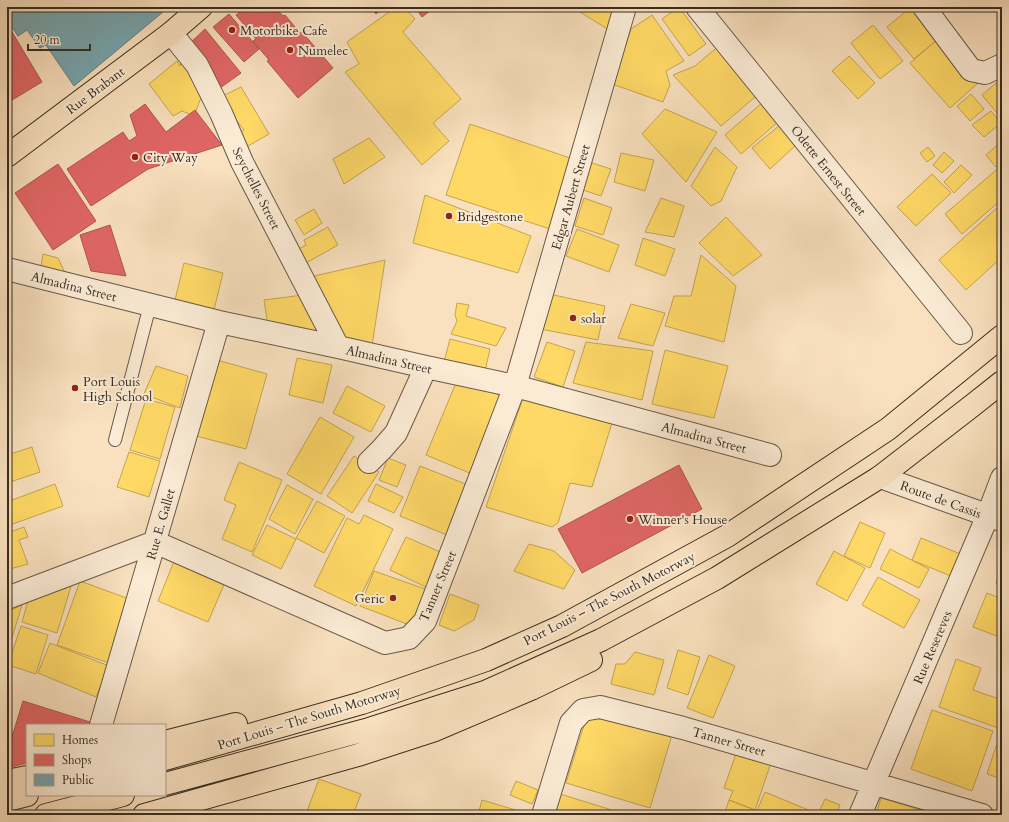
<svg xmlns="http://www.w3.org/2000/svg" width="1009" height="822" font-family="Cardo,serif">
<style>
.homes{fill:#ffd966;stroke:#c3a551}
.shops{fill:#e06666;stroke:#ae5551}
.public{fill:#76a5af;stroke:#638184}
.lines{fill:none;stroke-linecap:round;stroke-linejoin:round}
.lane-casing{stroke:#685a48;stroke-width:14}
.street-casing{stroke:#685a48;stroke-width:24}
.primary-casing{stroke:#382d20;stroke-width:24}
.highway-casing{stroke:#382d20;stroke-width:24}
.lane{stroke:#fbebd5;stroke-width:12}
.street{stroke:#fbebd5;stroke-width:22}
.primary{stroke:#f9e0be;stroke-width:22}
.highway{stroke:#f9e0be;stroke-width:22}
.poi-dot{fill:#8f2418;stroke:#fbebd5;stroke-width:1.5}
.labels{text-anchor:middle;stroke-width:4;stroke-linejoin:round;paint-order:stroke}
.poi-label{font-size:13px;fill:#382d20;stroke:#fbebd5;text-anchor:start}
.street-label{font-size:13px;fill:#382d20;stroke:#fbebd5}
</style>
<rect width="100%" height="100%" fill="#f9e0be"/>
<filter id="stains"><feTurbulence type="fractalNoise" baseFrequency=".005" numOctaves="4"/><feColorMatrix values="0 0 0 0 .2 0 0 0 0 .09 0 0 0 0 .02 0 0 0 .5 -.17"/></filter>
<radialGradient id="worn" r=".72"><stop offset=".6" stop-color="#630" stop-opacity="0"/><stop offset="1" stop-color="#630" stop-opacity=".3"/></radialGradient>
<path class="homes" d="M396,7H404L415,19L403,32L461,99L433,123L449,141L422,165L345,72L359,64L347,42Z
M572,7H615L609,30Z
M679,7L706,44L689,56L662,19Z
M911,7L938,39L914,59L887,27Z
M652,15L684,61L666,71L670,85L663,102L612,84L631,29Z
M873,25L903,61L880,79L851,43Z
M938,39L977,84L950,108L910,63Z
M721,44L761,92L721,126L673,75L695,66Z
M849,56L875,83L858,99L832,71Z
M177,61L180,66L181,63L194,75L202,95L194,116L182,111L173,116L149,84Z
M1002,78V119L982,95Z
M241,87L269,134L241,150L235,136L244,130L219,98Z
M971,94L984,109L970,121L957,106Z
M763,102L779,121L741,154L725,135Z
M665,109L717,132L686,182L642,134Z
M991,111L1001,123L984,137L972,125Z
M470,124L570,158L550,229L446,195Z
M780,125L797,144L770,169L752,148Z
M369,138L385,157L344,184L333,159Z
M1002,141V162L996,167L986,155Z
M715,147L737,167L721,201L711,206L691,186Z
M928,147L935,156L927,162L920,153Z
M944,152L954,161L942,173L933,165Z
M621,153L654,160L645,191L614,182Z
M589,162L611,169L601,196L580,189Z
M961,165L972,175L954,193L944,182Z
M1002,165V199L962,234L945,214Z
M932,174L951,193L916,226L897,207Z
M425,195L531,236L518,273L413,243Z
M584,198L612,208L603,235L575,226Z
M661,198L684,206L674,237L645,232Z
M999,206L1002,210V217L1001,218L1002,219V257L966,290L939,260Z
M314,209L322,223L304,235L295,220Z
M726,217L762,255L733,276L699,243Z
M328,227L338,245L306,263L297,250L306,245L304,240Z
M577,229L619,245L609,272L566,256Z
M643,238L675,249L665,276L635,265Z
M43,254L58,258L68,279L40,273Z
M701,255L736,286L724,342L665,326L674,296H691Z
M385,260L372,346L337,339L314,276Z
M184,263L223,273L213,314L174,304Z
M549,294L605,306L598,340L540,329Z
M303,295L319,328L311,338L268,326L264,300Z
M457,303L469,305L466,316L506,328L496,346L451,334L457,321L455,315Z
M631,304L665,313L653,346L618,338Z
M450,339L490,349L485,371L444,362Z
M547,342L575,351L563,387L534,377Z
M586,342L653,351L642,400L573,383Z
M665,350L728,366L714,418L652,404Z
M297,358L332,365L323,403L289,395Z
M217,360L267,374L246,449L196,436Z
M156,366L188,376L180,408L144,394Z
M458,378L504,397L472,474L426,455Z
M347,386L385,406L371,432L333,413Z
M523,398L612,423L592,487L570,483L558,523L552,527L486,507Z
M146,399L175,407L160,459L130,450Z
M320,417L354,437L321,494L287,474Z
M32,447L40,472L7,483V455Z
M129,452L160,461L149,497L117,487Z
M354,456L379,472L352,513L327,496Z
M388,458L406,465L397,487L379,480Z
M239,462L282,480L252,552L222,539L236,505L224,500Z
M420,466L468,485L447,535L400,516Z
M55,484L63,506L7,526V502Z
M376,484L403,497L394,513L368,501Z
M287,485L313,499L295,534L269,519Z
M317,501L345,516L324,553L296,538Z
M364,515L393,529L356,606L314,586L347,518L359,524Z
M860,522L885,533L870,568L844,556Z
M267,525L296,539L281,569L252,555Z
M24,527L28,537L19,540L28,564L10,569L8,567H7V533Z
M406,537L445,554L428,588L390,570Z
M921,538L963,555L953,577L912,560Z
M529,544L554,551L575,570L564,589L535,579L514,571Z
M890,549L929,569L919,588L880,569Z
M834,551L865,568L847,601L816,584Z
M175,559L226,580L208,622L158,601Z
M1002,569V586L996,583Z
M374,571L425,589L412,626L360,606Z
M878,577L920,600L904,628L862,605Z
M80,581L132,600L109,663L57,645Z
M71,586L57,633L22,622L28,601Z
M987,593L1002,599V638L973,627Z
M450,594L479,605L474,620L454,631L439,625Z
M22,605L7,654V612Z
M21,626L48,635L36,674L8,665Z
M50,643L109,666L96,697L38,673Z
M678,650L700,657L688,695L667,688Z
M635,652L664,660L654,695L611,684L616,664H625Z
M709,655L735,666L713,718L687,708Z
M956,659L981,668L973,690L1002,700V725L1001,729L939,707Z
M932,710L993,731L972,791L911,769Z
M596,712L672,735L650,808L566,783L585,722Z
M1002,741V779L987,774L996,746Z
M738,748L772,760L755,810L729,800L733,791L724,788Z
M319,779L361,794L353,815H309L306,814Z
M516,781L538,790L532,804L510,795Z
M765,792L818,814L825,799L840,805L836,815H755Z
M560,794L628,815H554Z
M881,798L937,815H876Z
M482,800L529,814L528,815H478Z
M729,800L755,810L753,815H724Z
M400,810L416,815H398Z"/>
<path class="shops" d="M238,7H275L283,16L285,15L300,33L302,32L333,68L298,98L267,61L269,60L253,41L256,39L236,15L239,13L235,9Z
M371,7H384L376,14Z
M415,7H435L422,17Z
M229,14L259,49L244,62L213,27Z
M205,29L241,73L220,88L188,45Z
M12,32L42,82L7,103V35Z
M145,104L166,132L195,110L222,145L148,169L91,206L67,169L123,132L129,141L137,136L130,115Z
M58,164L96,221L53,250L15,193Z
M110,225L126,276L91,271L80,235Z
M679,465L702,509L582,573L558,529Z
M23,701L90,722V725H27V763L7,768V753Z"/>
<path class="public" d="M8,7H169L74,86L46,45L40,48L27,30L18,36L7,20V8Z"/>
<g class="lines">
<defs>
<path id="lane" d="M115,440L150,305"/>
<path id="street" d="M697,7L961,333
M924,7L971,70L985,73L1002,65
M171,33L197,65L221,113L242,162L338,347
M7,269L219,322L338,347L426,367L515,386L770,455
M369,462L382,449L396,433L426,367
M880,477L1001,520
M7,598L155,542L385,643L409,638L425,621L515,386L625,7
M101,725L219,322
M543,815L571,723L583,710L600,707L683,728L982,815
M860,815L988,515L1002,478"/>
<path id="primary" d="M7,156L171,33L201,7"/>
<path id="highway" d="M165,742L236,724
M165,759L362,703L486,660L562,626L727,536L888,429L1002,336
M7,781L27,777
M165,784L369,729L485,692L601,640L717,578L880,477L973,405L1002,382
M7,800L27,795
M46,815L123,795
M144,815L358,755L435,730L531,689L591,660"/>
</defs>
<use href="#lane" class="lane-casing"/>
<use href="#street" class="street-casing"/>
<use href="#primary" class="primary-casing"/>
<use href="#highway" class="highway-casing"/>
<use href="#lane" class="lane"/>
<use href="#street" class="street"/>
<use href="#primary" class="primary"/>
<use href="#highway" class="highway"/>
</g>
<g class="poi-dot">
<circle cx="232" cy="30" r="4"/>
<circle cx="290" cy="50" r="4"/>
<circle cx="135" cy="157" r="4"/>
<circle cx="449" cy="216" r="4"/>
<circle cx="573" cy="318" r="4"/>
<circle cx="75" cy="388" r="4"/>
<circle cx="630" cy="519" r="4"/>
<circle cx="393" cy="598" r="4"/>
</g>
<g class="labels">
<g class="poi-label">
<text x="240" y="35">Motorbike Cafe</text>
<text x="298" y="55">Numelec</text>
<text x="143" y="162">City Way</text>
<text x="457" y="221">Bridgestone</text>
<text x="581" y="323">solar</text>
<text x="83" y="386">Port Louis<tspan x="83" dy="15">High School</tspan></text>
<text x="638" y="524">Winner's House</text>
<text x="385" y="603" text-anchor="end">Geric</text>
</g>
<g class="street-label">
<text transform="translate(95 90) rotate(-37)" y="5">Rue Brabant</text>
<text transform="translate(829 170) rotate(51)" y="5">Odette Ernest Street</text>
<text transform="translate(257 188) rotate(63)" y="5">Seychelles Street</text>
<text transform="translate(570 197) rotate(-74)" y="5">Edgar Aubert Street</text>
<text transform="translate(74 286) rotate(14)" y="5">Almadina Street</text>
<text transform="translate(389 359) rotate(13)" y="5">Almadina Street</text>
<text transform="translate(704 437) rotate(15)" y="5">Almadina Street</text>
<text transform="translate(941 499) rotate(20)" y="5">Route de Cassis</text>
<text transform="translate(160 524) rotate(-74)" y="5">Rue E. Gallet</text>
<text transform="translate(437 586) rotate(-67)" y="5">Tanner Street</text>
<text transform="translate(609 598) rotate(-27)" y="5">Port Louis – The South Motorway</text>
<text transform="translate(932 647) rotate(-67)" y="5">Rue Resereves</text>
<text transform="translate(309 717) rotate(-17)" y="5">Port Louis – The South Motorway</text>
<text transform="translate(729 741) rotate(16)" y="5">Tanner Street</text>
</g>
</g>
<rect width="1009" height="822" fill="none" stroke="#f9e0be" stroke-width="24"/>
<rect x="8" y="8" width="993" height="806" fill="none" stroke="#382d20" stroke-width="2"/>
<rect x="12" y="12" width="985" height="798" fill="none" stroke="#382d20"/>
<rect x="26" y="724" width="140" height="72" fill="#fbebd5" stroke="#ad9f8d"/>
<rect x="34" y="734" width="20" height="12" fill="#ffd966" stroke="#ad9f8d"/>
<text x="62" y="744" font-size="12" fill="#382d20">Homes</text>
<rect x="34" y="754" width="20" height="12" fill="#e06666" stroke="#ad9f8d"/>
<text x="62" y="764" font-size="12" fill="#382d20">Shops</text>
<rect x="34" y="774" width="20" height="12" fill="#76a5af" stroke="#ad9f8d"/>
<text x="62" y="784" font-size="12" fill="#382d20">Public</text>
<path d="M28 44v6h62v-6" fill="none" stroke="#382d20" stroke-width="2"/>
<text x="34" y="44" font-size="12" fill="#382d20" stroke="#fbebd5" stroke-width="3" paint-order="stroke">20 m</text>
<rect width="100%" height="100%" filter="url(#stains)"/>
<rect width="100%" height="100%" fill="url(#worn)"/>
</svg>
